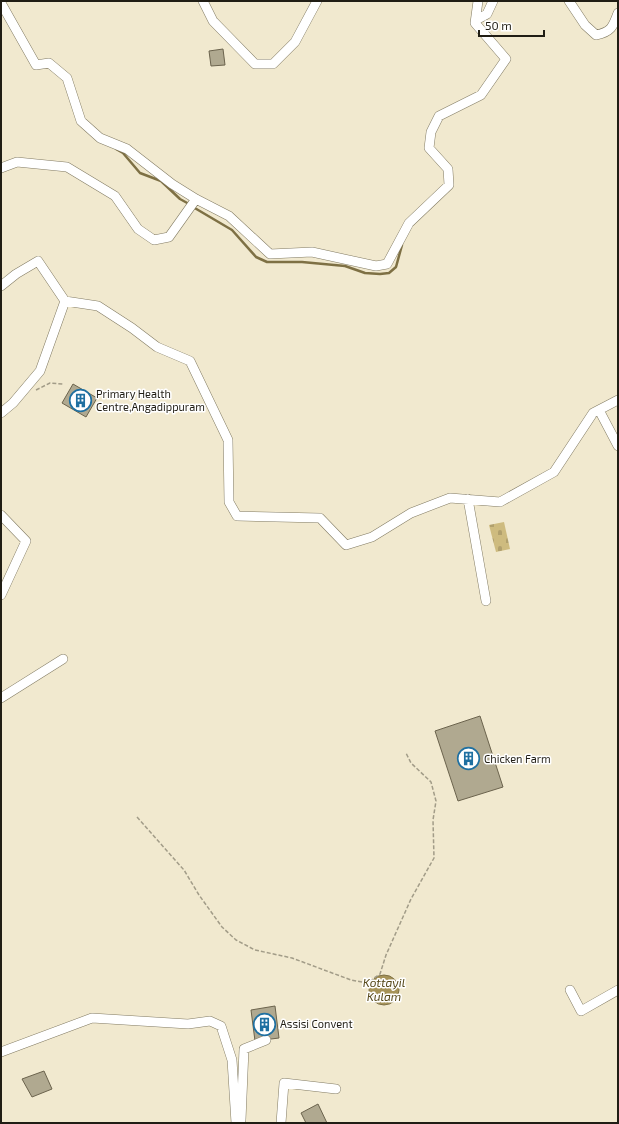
<svg xmlns="http://www.w3.org/2000/svg" width="619" height="1124" font-family="'Exo 2',sans-serif">
<style>
.cemetery{fill:url(#cemetery-stones)}
.water{fill:#a69358;stroke:#7e7044}
.lines{fill:none;stroke-linecap:round;stroke-linejoin:round}
.stream{stroke:#7e7044;stroke-width:2.5}
.building{fill:#b0a990;stroke:#6b634d}
.street-casing{stroke:#827b63;stroke-width:10}
.path{stroke:#a29c88;stroke-width:1.5;stroke-dasharray:4 2;stroke-linecap:butt}
.street{stroke:#fff;stroke-width:9}
.labels{text-anchor:middle;stroke-width:3;stroke-linejoin:round;paint-order:stroke}
.poi-label{font-size:11px;fill:#201d14;stroke:#fff;text-anchor:start}
.water-label{font-size:12px;font-style:italic;fill:#564819;stroke:#fff}
</style>
<defs>
<pattern id="cemetery-stones" width="16" height="16" patternUnits="userSpaceOnUse"><rect width="16" height="16" fill="#cebb7f"/><path d="M2 7V4a2 2 0 0 1 4 0v3zM10 15v-3a2 2 0 0 1 4 0v3z" fill="#b1a06d"/></pattern>
</defs>
<rect width="100%" height="100%" fill="#f1e9cf"/>
<path class="cemetery" d="M504,522L510,549L496,552L489,525Z"/>
<path class="water" d="M369 990a15 15 0 1 1 30 0a15 15 0 1 1-30 0Z"/>
<g class="lines">
<path class="stream" d="M116,149L123,153L140,173L161,181L180,199L189,204
M193,207L232,230L256,257L267,262H302L345,266L365,273L380,274L389,273L396,267L402,245"/>
</g>
<path class="building" d="M223,49L225,65L211,66L209,51Z
M73,384L97,398L86,417L62,403Z
M480,716L503,787L458,801L435,731Z
M275,1006L279,1038L255,1041L251,1010Z
M44,1071L52,1089L32,1097L22,1079Z
M318,1104L327,1123H306L301,1113Z"/>
<g class="lines">
<defs>
<path id="street" d="M203,1L213,21L255,64H273L295,42L317,1
M569,1L585,25L596,35C611,32 613,27 618,13
M1,3L36,65L49,63L67,78L81,121L100,138L127,149L172,184L196,199L229,216L270,254L312,252L376,266L387,264L409,223L449,185L448,169L429,148L431,132L439,116L481,95L506,59L475,23L478,1
M476,20L487,14L493,1
M1,168L17,162L67,167L115,196L138,229L154,240L169,237L196,199
M1,286L16,274L38,261L65,301
M599,410L618,446
M1,413L13,403L40,371L65,301L98,306L132,328L157,347L190,361L228,440L229,502L237,516L320,518L346,545L372,537L411,513L450,498L500,502L554,472L593,413L618,400
M468,499L486,601
M1,515L26,541L1,595
M1,698L63,659
M570,990L581,1011L618,990
M1,1052L92,1018L188,1024L210,1021L221,1026L232,1060L236,1123
M241,1120L244,1049L266,1040
M281,1123L284,1083L336,1089"/>
</defs>
<use href="#street" class="street-casing"/>
<path class="path" d="M36,390L50,383L63,384
M137,817L184,870L199,895L222,927L236,940L255,950L292,958L351,980L367,983L380,974L386,955L411,899L434,858L433,820L436,801L431,782L411,763L406,753"/>
<use href="#street" class="street"/>
</g>
<defs>
<symbol id="building-ring" viewBox="-11 -11 22 22"><circle r="9.5" fill="#fff" stroke="#1f70a1" stroke-width="1.5"/><path d="M-4-6H4V6H1V3H-1V6H-4ZM-2.5-4.3h1.7v1.8h-1.7ZM.8-4.3h1.7v1.8H.8ZM-2.5-1h1.7V.8h-1.7ZM.8-1h1.7V.8H.8Z" fill="#1f70a1"/></symbol>
</defs>
<g fill-rule="evenodd">
<use href="#building-ring" x="68" y="388" width="25" height="25"/>
<use href="#building-ring" x="456" y="746" width="25" height="25"/>
<use href="#building-ring" x="252" y="1012" width="25" height="25"/>
</g>
<g class="labels">
<g class="poi-label">
<text x="96" y="398">Primary Health<tspan x="96" dy="13">Centre,Angadippuram</tspan></text>
<text x="484" y="763">Chicken Farm</text>
<text x="280" y="1028">Assisi Convent</text>
</g>
<g class="water-label">
<text x="384" y="987">Kottayil<tspan x="384" dy="14">Kulam</tspan></text>
</g>
</g>
<rect width="619" height="1124" fill="none" stroke="#201d14" stroke-width="4"/>
<path d="M479 30v6h65v-6" fill="none" stroke="#201d14" stroke-width="2"/>
<text x="485" y="30" font-size="12" fill="#201d14" stroke="#ffffff" stroke-width="3" paint-order="stroke">50 m</text>
</svg>
